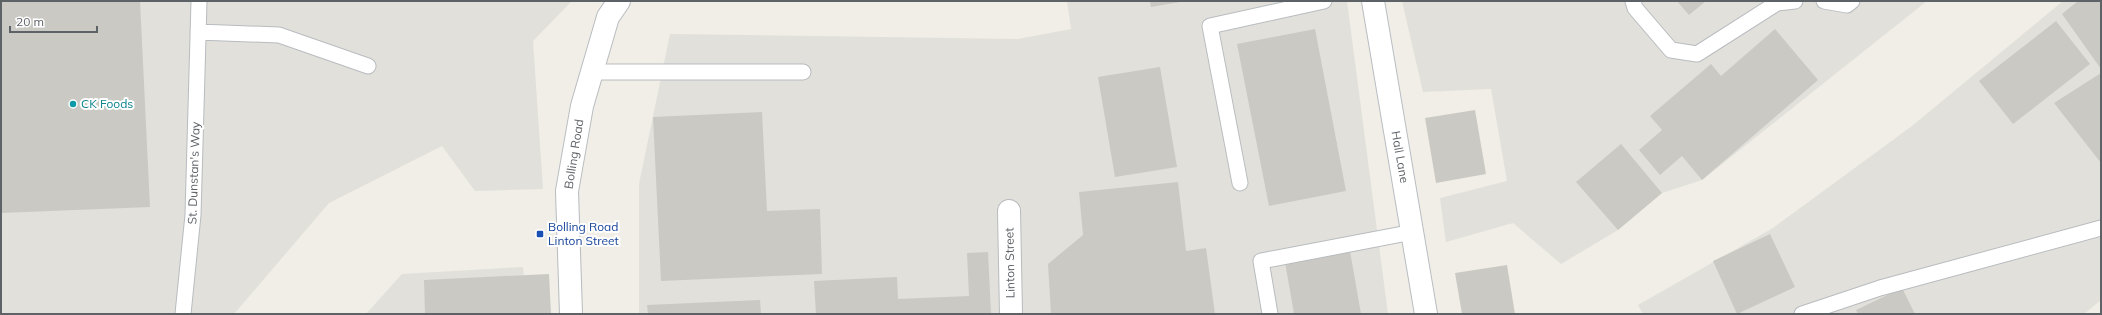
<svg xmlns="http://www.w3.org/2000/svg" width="2102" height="315" font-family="Mulish,sans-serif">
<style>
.industrial{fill:#e1e0da}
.building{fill:#cbc9c3}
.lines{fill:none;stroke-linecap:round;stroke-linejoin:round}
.lane-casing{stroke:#b8bcc0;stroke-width:17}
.street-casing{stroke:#b8bcc0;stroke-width:24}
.secondary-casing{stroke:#b9bdc2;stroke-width:24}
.lane{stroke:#fff;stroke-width:15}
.street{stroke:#fff;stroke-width:22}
.secondary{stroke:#fff;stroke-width:22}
.culture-dot{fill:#0f9aa8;stroke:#fff;stroke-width:1.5}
.transit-dot{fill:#1a4fb4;stroke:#fff;stroke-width:1.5}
.labels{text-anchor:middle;stroke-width:4;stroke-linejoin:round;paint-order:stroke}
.culture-label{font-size:12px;fill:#0d838f;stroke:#fff;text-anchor:start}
.street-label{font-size:12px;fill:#5d6267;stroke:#fff}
.transit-label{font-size:12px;fill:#164399;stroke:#fff;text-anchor:start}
</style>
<rect width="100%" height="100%" fill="#f0eee6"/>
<path class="industrial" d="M1,1H572L533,41L543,189L475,191L442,146L329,203L234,314H1Z
M1067,1H1347L1388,314H639V184L670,34L1018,39L1071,29Z
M1402,1H1927L1702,180L1662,193L1618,230L1561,264L1513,223L1446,242L1440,198L1507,181L1491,89L1423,92Z
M2063,1H2101V300L2084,314H1643L1638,305L1773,228L1912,126Z
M523,267L527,314H366L402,274Z"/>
<path class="building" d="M1,1H140L150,207L1,213Z
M1150,1H1180V2L1151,7Z
M1677,1H1706L1689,15Z
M2078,1H2101V69L2062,14Z
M2056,21L2090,64L2013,124L1979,81Z
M1315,29L1346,191L1269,206L1237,44Z
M1775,29L1818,80L1702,180L1682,156L1660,175L1639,150L1662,130L1650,116L1711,64L1721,76Z
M1160,67L1177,167L1115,177L1098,77Z
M2101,73V163L2054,103Z
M1475,110L1486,174L1436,183L1425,118Z
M762,112L767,211L820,209L822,274L661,281L653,117Z
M1621,144L1662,193L1618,230L1576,182Z
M1178,182L1186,251L1206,248L1215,314H1051L1048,264L1083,235L1079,192Z
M1770,234L1795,287L1737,314L1713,261Z
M1350,251L1361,314H1294L1285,262Z
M988,252L991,314H816L814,281L897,277L898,299L969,296L967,253Z
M1507,265L1515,314H1462L1455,273Z
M549,274L551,314H425L424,280Z
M1902,288L1915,314H1858L1856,310Z
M760,300L761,314H648L647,305Z"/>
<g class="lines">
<defs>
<path id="lane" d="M1633,1L1635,8L1671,50L1697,54L1777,3L1795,1
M1824,1L1847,5L1852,1
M198,32L279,35L368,66
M591,72H803
M1240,183L1210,26L1324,1
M183,314L193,215L199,1
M1270,314L1261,261L1413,232
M1802,314L1880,288L2101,228"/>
<path id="street" d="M1009,211L1011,314
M571,314L567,191L582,106L608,17L619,1"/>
<path id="secondary" d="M1373,1L1426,314"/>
</defs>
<use href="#lane" class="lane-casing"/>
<use href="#street" class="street-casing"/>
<use href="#secondary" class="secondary-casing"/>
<use href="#lane" class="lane"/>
<use href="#street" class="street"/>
<use href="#secondary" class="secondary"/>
</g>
<circle class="culture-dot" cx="73" cy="104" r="4"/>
<rect class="transit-dot" x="536" y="230" width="8" height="8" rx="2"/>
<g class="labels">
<g class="culture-label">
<text x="81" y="108">CK Foods</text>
</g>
<g class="street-label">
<text transform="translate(574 154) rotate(-81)" y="4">Bolling Road</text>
<text transform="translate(1400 157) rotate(80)" y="4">Hall Lane</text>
<text transform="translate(194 173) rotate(-88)" y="4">St. Dunstan's Way</text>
<text transform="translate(1010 263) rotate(-91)" y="4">Linton Street</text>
</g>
<g class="transit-label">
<text x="548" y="231">Bolling Road<tspan x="548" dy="14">Linton Street</tspan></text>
</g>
</g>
<rect width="2102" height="315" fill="none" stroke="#5d6267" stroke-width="4"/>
<path d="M10 26v6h87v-6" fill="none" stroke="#5d6267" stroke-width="2"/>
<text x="16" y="26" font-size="12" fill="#5d6267" stroke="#ffffff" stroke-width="3" paint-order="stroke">20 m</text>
</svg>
